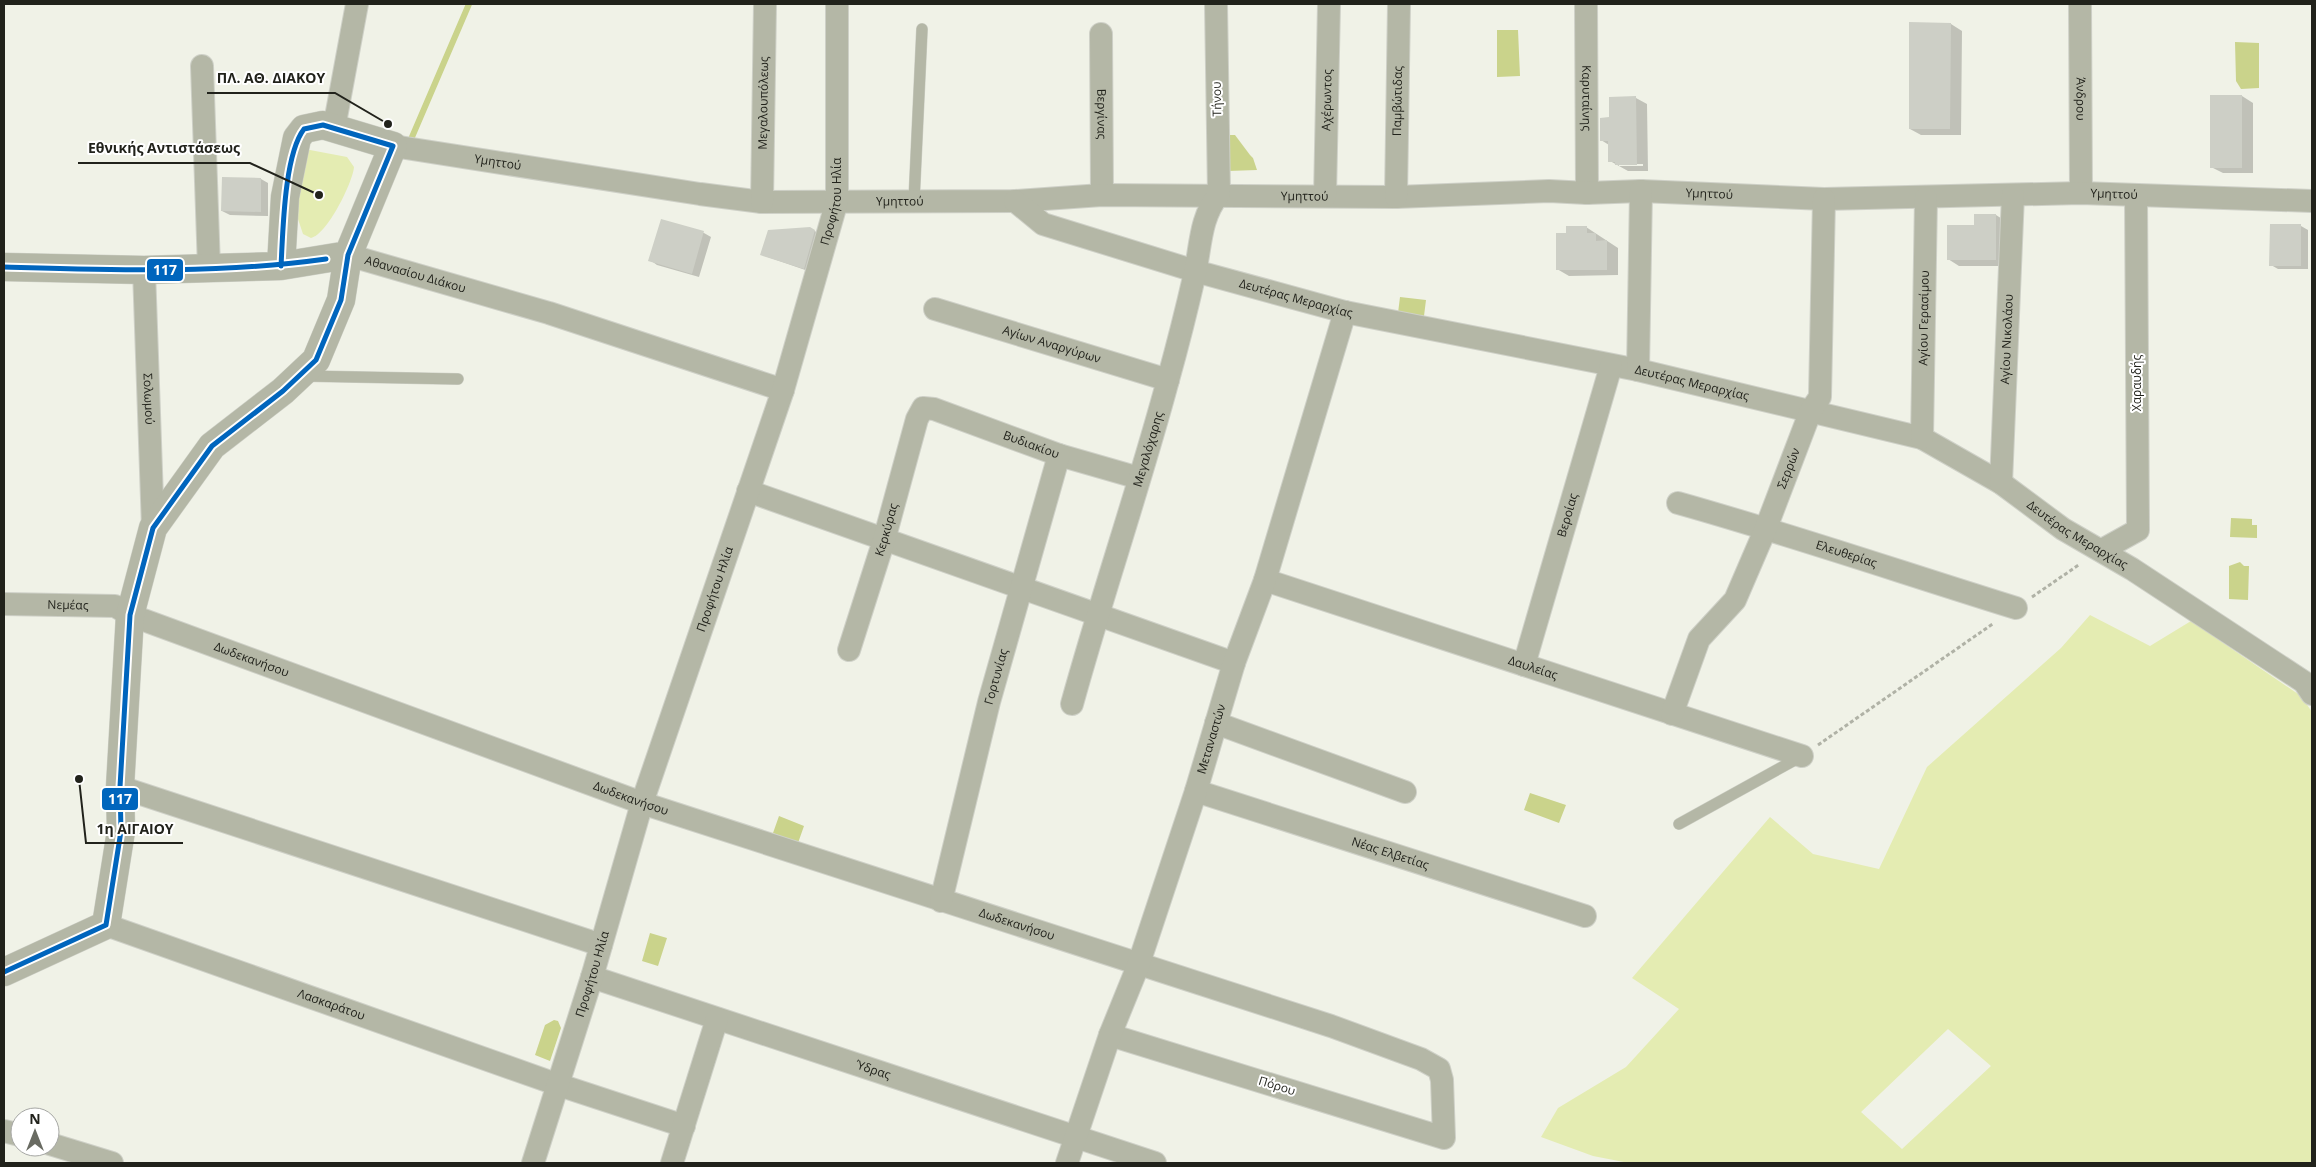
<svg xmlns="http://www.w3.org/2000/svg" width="2316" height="1167" font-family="'Open Sans',sans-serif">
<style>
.green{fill:#e4ecb2;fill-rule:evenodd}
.water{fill:#cad38b}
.shadow{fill:#0003;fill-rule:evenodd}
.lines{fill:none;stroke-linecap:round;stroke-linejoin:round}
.stream{stroke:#cad38b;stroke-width:6}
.building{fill:#cdcfc6}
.service-casing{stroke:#ced0c7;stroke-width:12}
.minor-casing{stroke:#ced0c7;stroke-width:24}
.tertiary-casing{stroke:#ced0c7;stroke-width:29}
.path{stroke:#b0b2a6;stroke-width:3;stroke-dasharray:4 2.5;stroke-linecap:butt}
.service{stroke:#b4b7a6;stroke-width:11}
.minor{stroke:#b4b7a6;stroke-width:22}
.tertiary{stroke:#b4b7a6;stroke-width:28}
.bus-1-casing{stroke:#fff;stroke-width:9}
.bus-1{stroke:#0065bd;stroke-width:5}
.labels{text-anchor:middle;stroke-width:4;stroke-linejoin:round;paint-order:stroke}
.street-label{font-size:12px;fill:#21221b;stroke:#fff}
.leader{fill:none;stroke:#21221b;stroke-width:2}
.callout-dot{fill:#21221b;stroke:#fff;stroke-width:2}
.callout-label{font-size:14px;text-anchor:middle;font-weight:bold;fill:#21221b;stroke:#fff;stroke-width:4;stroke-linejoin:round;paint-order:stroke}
.line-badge{stroke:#fff;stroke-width:2}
.badge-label{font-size:14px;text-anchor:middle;font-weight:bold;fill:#fff}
</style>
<rect width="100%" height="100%" fill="#f0f2e7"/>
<path class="green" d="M310,150L347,157L354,167C353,182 327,235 311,238L303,234L296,213L306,151Z
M2090,615L2150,646L2191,621L2301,696L2312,712V1163H1629L1593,1156L1541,1137L1558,1108L1626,1067L1679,1009L1632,978L1770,817L1813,854L1879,869L1927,767L2061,648ZM1948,1029L1991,1066L1902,1149L1861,1112Z"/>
<path class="water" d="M1497,30H1518L1520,76L1497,77Z
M2235,42L2259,43V88L2241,89L2236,81Z
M1227,135H1235L1250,155L1253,158L1257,170L1228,171Z
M1400,297L1426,300L1424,316L1398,313Z
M2231,518L2252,519V525H2257V538L2230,537Z
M2240,562L2244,566H2249L2248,600L2229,599V566Z
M1530,793L1566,805L1559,823L1524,810Z
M779,816L804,826L798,843L773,833Z
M650,933L667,938L658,966L642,961Z
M554,1020L558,1021L561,1028L550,1061L535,1055L545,1025Z"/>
<path class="shadow" d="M1951,24L1962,31L1961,135H1921L1910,129Z
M2242,96L2253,103V173H2223L2211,167Z
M1636,98L1647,104L1648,171H1628L1610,161L1609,145L1601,140L1610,118ZM1619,164H1643V166H1619Z
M261,179L268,183V216L230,215L222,211Z
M1996,215L2007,222V266H1959L1948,259L1975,226Z
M662,220L704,233L711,237L699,277L657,265L650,260Z
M2301,226L2308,230V269H2278L2271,265Z
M1586,227L1618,248V275L1569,276L1557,269L1567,234Z
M809,228L822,235L811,272L762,255Z"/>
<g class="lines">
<path class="stream" d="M412,137L469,4"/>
</g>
<path class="building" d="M1909,22L1951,23L1950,129H1909Z
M2210,95H2242V168H2210Z
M1636,96L1637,165H1615V162H1608V141H1600V118L1609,117V97Z
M222,177L261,178V212L221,211Z
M1974,214H1996V260H1947V225H1974Z
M661,219L704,231L692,274L648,261Z
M2270,224H2301V266H2269Z
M1566,226H1587V233H1596V241L1607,240V270H1556V233H1566Z
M810,227L815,230L804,269L760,255L768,230Z"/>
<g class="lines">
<defs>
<path id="service" d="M914,201L922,29
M304,376L458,379
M1679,824L1802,756"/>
<g id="minor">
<path id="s1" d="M1586,4L1587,193"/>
<path id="s2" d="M2080,4L2081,193"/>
<path id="s3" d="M1101,34L1102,195"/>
<path d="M202,66L209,268"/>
<path d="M334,128L357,4"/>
<path id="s4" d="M393,146L700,194L762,202L1015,201L1102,195L1396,197L1549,191L1587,193L1641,191L1824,199L2081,193L2312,201"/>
<path id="s5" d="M1325,196L1329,4"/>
<path id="s6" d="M1396,197L1399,4"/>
<path id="s7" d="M1015,201L1043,224L1195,271L1345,312L1638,370L1922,438L2001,483L2063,529L2132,569L2304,682L2312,694"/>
<path id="s8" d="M762,202L765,4"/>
<path id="s9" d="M348,255L549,313L783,390"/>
<path id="s10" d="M144,270L153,528"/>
<path id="s11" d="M935,309L1168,380"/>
<path d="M1638,370L1641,191"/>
<path id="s12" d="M1922,438L1926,198"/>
<path id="s13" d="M2001,483L2013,195"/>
<path d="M748,491L1234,663"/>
<path id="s14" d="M1678,503C1792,535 1903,573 2016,608"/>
<path d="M2102,550L2138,530L2136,195"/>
<path id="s15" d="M1265,580L1802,756"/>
<path id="s16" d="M4,604L115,606L130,615L642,803L1331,1026L1421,1059L1439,1069L1442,1080L1444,1138L1110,1035"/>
<path id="s17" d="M849,650L884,540L917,419L923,408L934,409L1059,455L1139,478"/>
<path id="s18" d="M1524,665L1611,366"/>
<path id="s19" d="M1072,704C1102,595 1139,488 1168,380C1178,344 1187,308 1195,273C1201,244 1200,218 1219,194L1216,4"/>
<path id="s20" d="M1672,714L1699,639L1735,600L1766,528L1811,410L1820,397L1824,199"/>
<path d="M1216,723L1405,792"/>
<path d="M120,787L601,945"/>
<path id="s21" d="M1196,791L1585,916"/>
<path id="s22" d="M941,901L989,702L1059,455"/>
<path id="s23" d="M106,925L556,1084L684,1126"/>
<path id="s24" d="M592,977L1155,1163"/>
<path d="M4,1131L20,1135"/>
<path d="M50,1144L112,1163"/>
<path id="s25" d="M533,1163L592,977L642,803L783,390L837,201V4"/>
<path d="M672,1163L717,1019"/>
<path id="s26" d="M1067,1163L1110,1035L1138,966L1196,791L1234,663L1265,580L1345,312"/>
</g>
<path id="tertiary" d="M4,267L144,270L281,266L348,255
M4,972L106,925L121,831L120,787L130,615L153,528L212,446L283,391L316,360L341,300L348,255L393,146L323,125L304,129L297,138L285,197L281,266"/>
</defs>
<use href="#service" class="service-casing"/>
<use href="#minor" class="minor-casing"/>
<use href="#tertiary" class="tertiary-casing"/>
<path class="path" d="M2032,597L2080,564
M1818,745L1994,623"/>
<use href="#service" class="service"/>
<use href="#minor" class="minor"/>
<use href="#tertiary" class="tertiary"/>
<defs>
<path id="bus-1" d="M4,267C112,270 219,274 326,259
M4,972L106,925L121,831L120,787L130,615L153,528L212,446L283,391L316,360L341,300L348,255L393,146L323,125L304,129C284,155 283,232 281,266"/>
</defs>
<use href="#bus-1" class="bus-1-casing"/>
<use href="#bus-1" class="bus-1"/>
</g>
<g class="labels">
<g class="street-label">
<text dy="4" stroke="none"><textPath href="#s1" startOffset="94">Καρυταίνης</textPath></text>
<text transform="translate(1217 99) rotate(-91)" y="4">Τήνου</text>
<text dy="4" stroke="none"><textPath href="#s2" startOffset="95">Άνδρου</textPath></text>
<text dy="4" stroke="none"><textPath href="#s5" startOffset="96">Αχέρωντος</textPath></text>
<text dy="4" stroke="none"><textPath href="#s6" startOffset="96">Παμβώτιδας</textPath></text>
<text dy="4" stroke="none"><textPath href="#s8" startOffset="99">Μεγαλουπόλεως</textPath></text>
<text dy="4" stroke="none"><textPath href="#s3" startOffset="80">Βεργίνας</textPath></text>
<text dy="4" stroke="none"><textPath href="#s4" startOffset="106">Υμηττού</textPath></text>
<text dy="4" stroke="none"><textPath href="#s4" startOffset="1321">Υμηττού</textPath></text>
<text dy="4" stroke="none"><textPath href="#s4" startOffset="1726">Υμηττού</textPath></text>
<text dy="4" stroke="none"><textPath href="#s4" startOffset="916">Υμηττού</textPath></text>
<text dy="4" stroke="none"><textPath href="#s25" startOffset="1008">Προφήτου Ηλία</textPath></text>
<text dy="4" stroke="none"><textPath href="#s4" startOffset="511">Υμηττού</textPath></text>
<text dy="4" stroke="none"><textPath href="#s9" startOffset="70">Αθανασίου Διάκου</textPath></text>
<text dy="4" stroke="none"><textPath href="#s7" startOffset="300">Δευτέρας Μεραρχίας</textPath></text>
<text dy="4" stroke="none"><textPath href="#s12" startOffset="120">Αγίου Γερασίμου</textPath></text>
<text dy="4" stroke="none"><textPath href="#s13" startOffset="144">Αγίου Νικολάου</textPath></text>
<text dy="4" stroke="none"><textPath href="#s11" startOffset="122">Αγίων Αναργύρων</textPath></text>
<text dy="4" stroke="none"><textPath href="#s7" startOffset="705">Δευτέρας Μεραρχίας</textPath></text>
<text transform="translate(2137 383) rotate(-90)" y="4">Χαραυδής</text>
<text dy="4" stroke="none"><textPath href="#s10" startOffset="129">Σολωμού</textPath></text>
<text dy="4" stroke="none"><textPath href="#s17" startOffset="368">Βυδιακίου</textPath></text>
<text dy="4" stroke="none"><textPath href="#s19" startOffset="266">Μεγαλόχαρης</textPath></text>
<text dy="4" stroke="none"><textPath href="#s20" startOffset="275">Σερρών</textPath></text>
<text dy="4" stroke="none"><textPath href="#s18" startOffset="156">Βεροίας</textPath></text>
<text dy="4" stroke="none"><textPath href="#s17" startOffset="126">Κερκύρας</textPath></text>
<text dy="4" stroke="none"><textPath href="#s7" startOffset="1125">Δευτέρας Μεραρχίας</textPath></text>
<text dy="4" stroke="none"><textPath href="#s14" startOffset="176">Ελευθερίας</textPath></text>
<text dy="4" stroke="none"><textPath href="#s25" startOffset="602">Προφήτου Ηλία</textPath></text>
<text dy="4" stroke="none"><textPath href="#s16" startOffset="64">Νεμέας</textPath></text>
<text dy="4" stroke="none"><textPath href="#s16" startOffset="258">Δωδεκανήσου</textPath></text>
<text dy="4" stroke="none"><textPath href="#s15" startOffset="282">Δαυλείας</textPath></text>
<text dy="4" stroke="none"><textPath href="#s22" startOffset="231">Γορτυνίας</textPath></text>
<text dy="4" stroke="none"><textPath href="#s26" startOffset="448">Μεταναστών</textPath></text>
<text dy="4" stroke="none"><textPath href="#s16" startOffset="662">Δωδεκανήσου</textPath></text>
<text dy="4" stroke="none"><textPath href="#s21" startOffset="204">Νέας Ελβετίας</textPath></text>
<text dy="4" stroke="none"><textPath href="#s16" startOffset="1068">Δωδεκανήσου</textPath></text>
<text dy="4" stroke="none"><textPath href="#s25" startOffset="198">Προφήτου Ηλία</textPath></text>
<text dy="4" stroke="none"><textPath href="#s23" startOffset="239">Λασκαράτου</textPath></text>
<text dy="4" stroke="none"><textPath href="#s24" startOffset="296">Ύδρας</textPath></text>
<text transform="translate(1277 1086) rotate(17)" y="4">Πόρου</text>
</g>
</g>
<path class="leader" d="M388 124L335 93H207M319 195L250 163H78M79 779L86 843H183"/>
<g class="callout-dot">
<circle cx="388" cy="124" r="5"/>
<circle cx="319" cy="195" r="5"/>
<circle cx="79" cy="779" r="5"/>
</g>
<g class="callout-label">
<text x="271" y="83">ΠΛ. ΑΘ. ΔΙΑΚΟΥ</text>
<text x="164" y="153">Εθνικής Αντιστάσεως</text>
<text x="135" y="834">1η ΑΙΓΑΙΟΥ</text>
</g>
<g class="line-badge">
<rect x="146" y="258" width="38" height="24" rx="5" fill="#0065bd"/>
<rect x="101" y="787" width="38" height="24" rx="5" fill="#0065bd"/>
</g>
<g class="badge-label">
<text x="165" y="275">117</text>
<text x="120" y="804">117</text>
</g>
<rect width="2316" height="1167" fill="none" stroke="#21221b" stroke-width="10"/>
<g transform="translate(35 1132)"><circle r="24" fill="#ffffff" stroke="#a6a7a4"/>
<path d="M0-4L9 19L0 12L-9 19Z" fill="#696b62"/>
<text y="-8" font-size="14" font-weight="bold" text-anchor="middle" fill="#21221b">N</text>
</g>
</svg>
